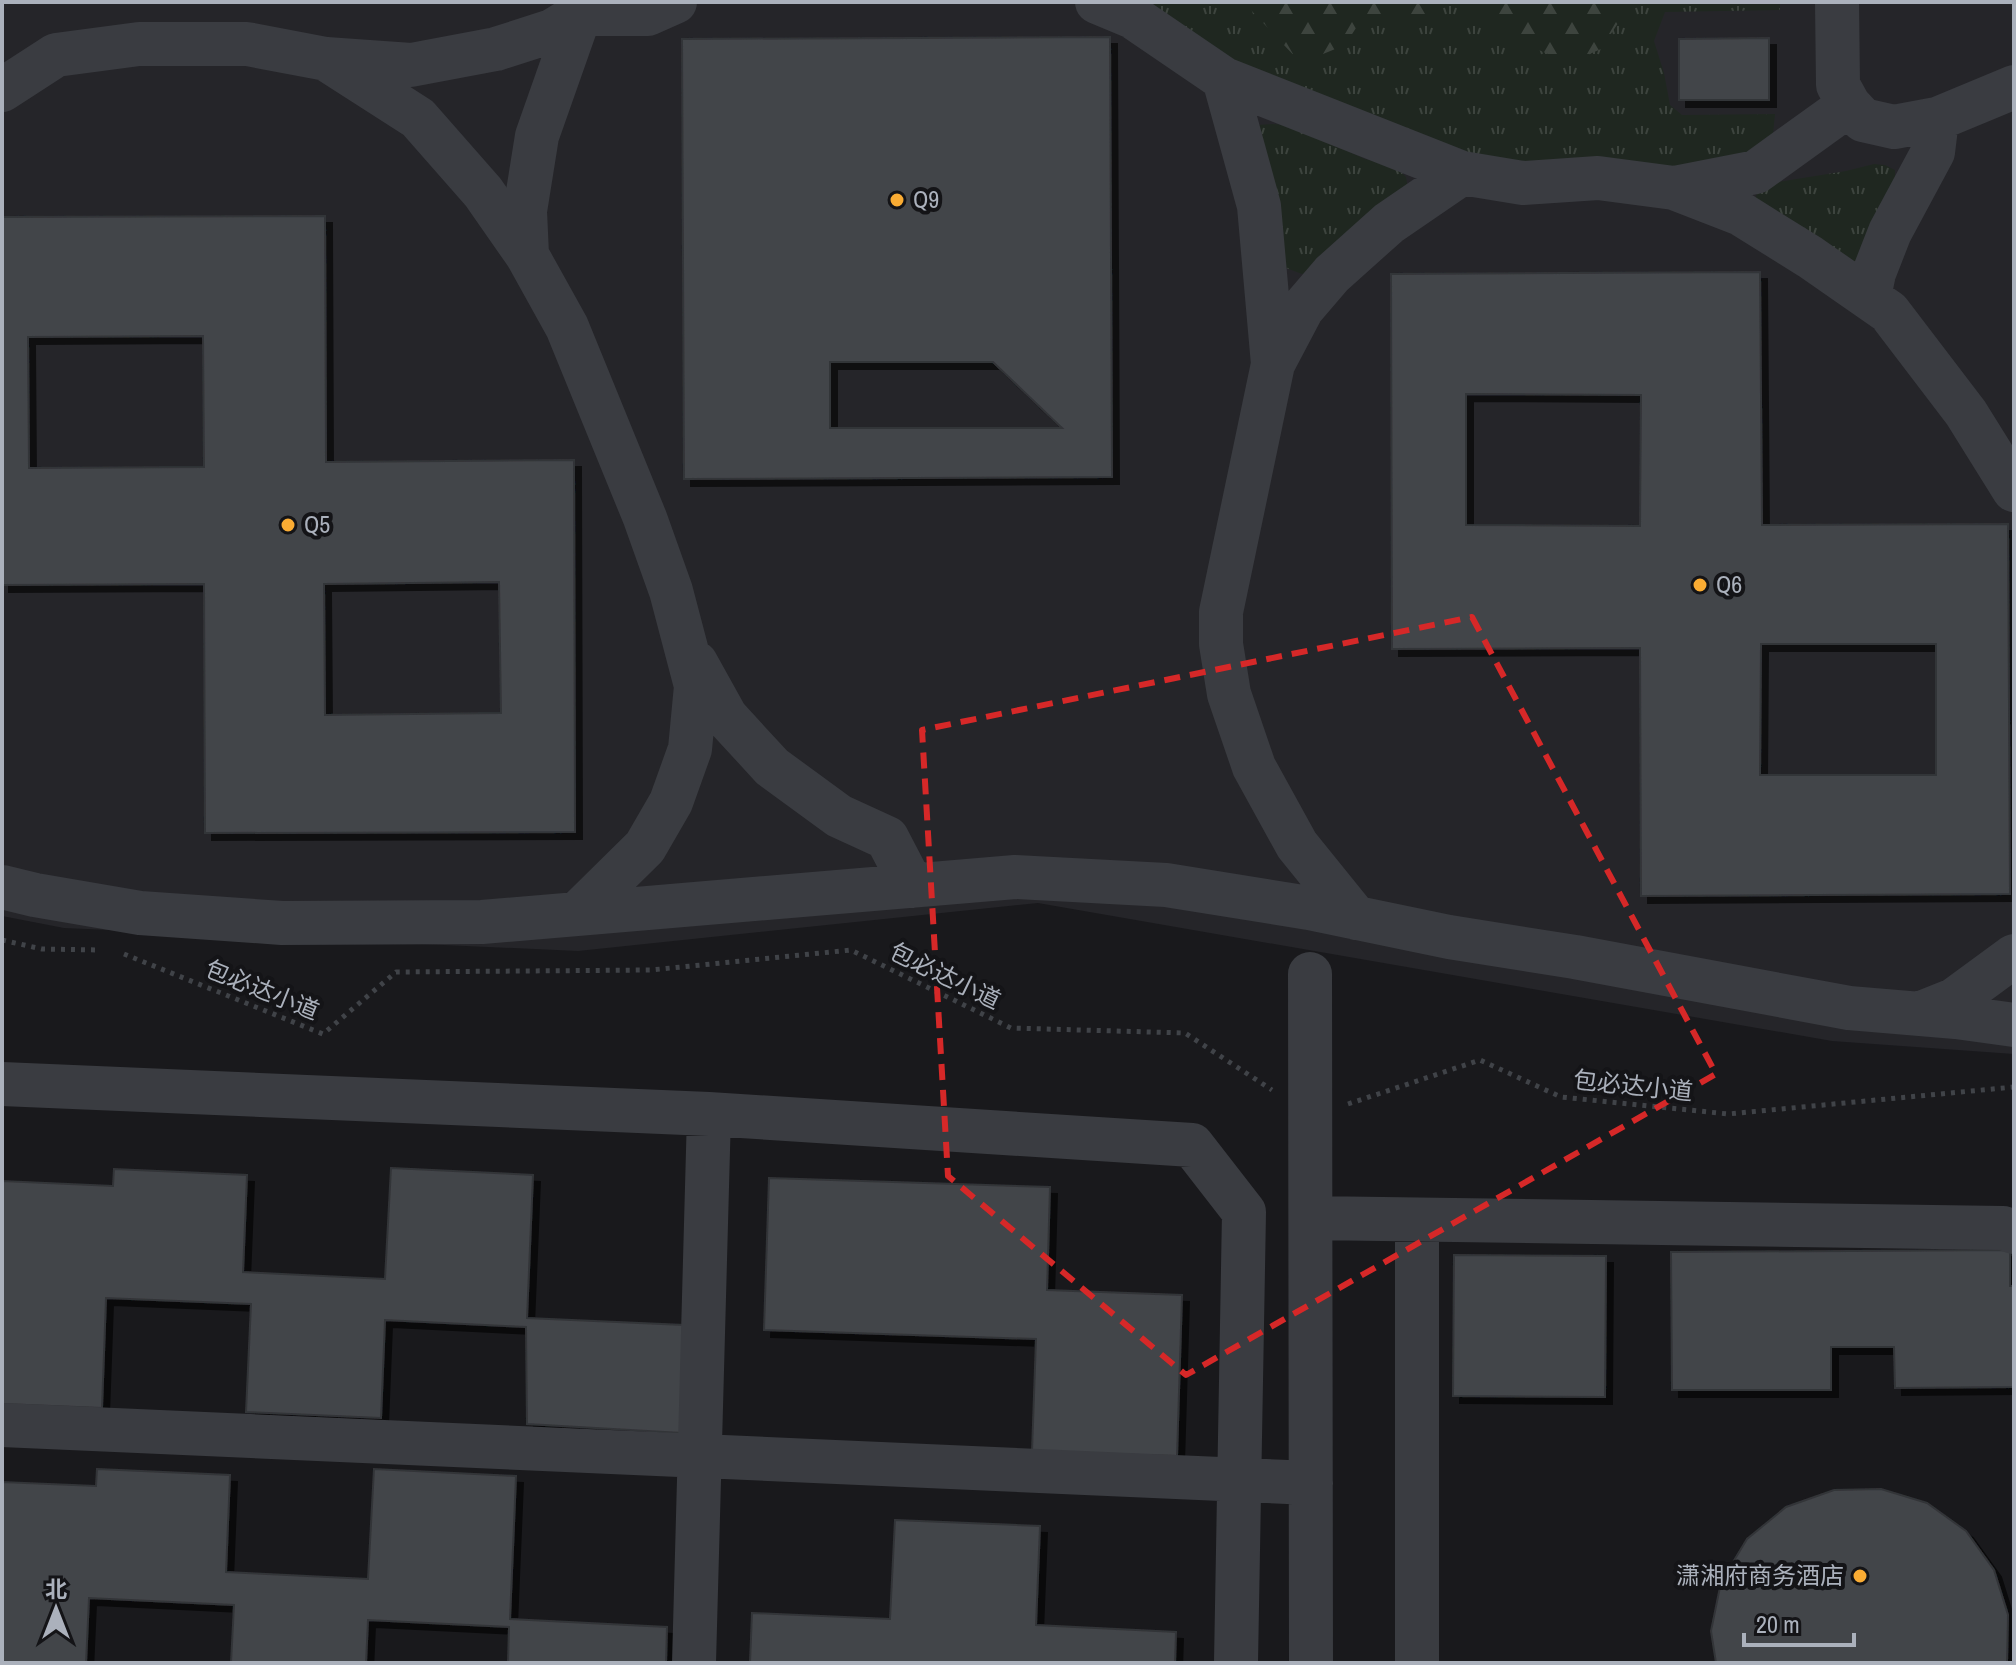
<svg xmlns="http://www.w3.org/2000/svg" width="2016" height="1665" font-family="'Archivo Narrow','Noto Sans SC',sans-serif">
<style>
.built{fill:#252529}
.grass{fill:url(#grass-tufts)}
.forest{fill:url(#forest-firs)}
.building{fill:#434549;stroke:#333438;stroke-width:2;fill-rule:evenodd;filter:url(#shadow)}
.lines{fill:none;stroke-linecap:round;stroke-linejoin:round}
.path{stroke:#404348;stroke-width:5;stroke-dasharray:4 6;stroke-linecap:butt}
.minor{stroke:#3a3c41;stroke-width:44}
.marked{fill:none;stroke:#d62828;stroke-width:6;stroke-dasharray:16 10;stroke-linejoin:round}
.poi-dot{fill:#faac33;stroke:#141417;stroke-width:3}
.labels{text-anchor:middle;stroke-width:8;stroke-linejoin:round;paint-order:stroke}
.poi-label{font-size:24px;fill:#abb1bc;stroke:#141417;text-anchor:start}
.street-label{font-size:24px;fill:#abb1bc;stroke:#141417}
</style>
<defs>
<pattern id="grass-tufts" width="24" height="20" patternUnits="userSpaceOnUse" patternTransform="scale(2)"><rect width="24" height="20" fill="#1f2720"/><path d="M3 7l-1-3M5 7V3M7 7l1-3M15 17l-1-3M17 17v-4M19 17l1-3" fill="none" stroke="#3d443e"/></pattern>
<pattern id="forest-firs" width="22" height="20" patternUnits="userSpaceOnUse" patternTransform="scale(2)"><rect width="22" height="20" fill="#1f2720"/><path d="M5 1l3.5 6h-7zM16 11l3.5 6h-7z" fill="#3d443e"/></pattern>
<filter id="shadow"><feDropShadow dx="7" dy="7" stdDeviation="0" flood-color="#0009"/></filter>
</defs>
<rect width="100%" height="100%" fill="#19191c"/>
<path class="built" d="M2,2H2014V1054L1832,1041L1038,903L578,951L64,928L2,916Z"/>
<path class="grass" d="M1147,2H1780V10L1665,12L1654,41L1664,73L1670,105L1682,115L1775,114L1773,134L1757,155L1681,169L1543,166L1442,148L1247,69Z
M1272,124L1288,125L1365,159L1396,167L1406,177L1408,188L1322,269L1302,274L1286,268L1257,125Z
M1874,164L1885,165L1895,170V182L1858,262L1847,266L1755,198L1760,188L1771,183L1846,171Z"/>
<path class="forest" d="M1249,2H1440L1442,7L1416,26L1365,14L1345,45L1301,63L1248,7Z
M1472,2H1628L1622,17L1601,49L1569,63C1538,50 1491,31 1472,2Z"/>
<path class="building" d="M1110,37L1112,477L684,479L682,39ZM830,362H993L1062,428H830Z
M1769,38V100H1679V39Z
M325,216L326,462L574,460L575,832L205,833L204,584L2,585V217ZM203,336L204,467L29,468L28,337ZM499,582L501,713L325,715L324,584Z
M1760,272L1762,525L2008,524L2010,894L1641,896L1640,648L1392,649L1391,274ZM1466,394L1641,395L1640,526L1466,525ZM1761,644H1936V775H1760Z
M391,1168L533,1175L527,1318L684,1325L682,1433L527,1424L526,1327L385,1320L381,1418L246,1412L251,1304L106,1298L102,1408L2,1404V1181L113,1186L114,1169L247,1175L243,1272L385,1279Z
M769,1178L1050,1187L1047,1290L1182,1295L1177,1456L1032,1452L1036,1339L764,1330Z
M2010,1250V1286H2014V1387L1895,1388L1894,1347H1831V1390H1672L1671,1252Z
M1454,1255L1606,1256L1605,1397L1453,1396Z
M97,1469L230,1475L226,1572L368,1579L374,1469L516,1476L510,1619L667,1627L666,1663H508L509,1627L368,1620L366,1663H231L234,1605L89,1598L86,1663H2V1482L96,1486Z
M1881,1489L1927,1503L1966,1531L1994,1570L2008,1615L2007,1663H1716L1711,1631L1721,1582L1747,1539L1786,1507L1834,1490Z
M895,1520L1040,1526L1036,1625L1176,1632L1175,1663H750L752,1613L890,1619Z"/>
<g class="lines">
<path class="path" d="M2,940L42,949L99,950
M124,954L323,1034L396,972L651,970L851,950L1011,1028L1185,1033L1272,1090
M1348,1104L1480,1060L1561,1097L1728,1114L2014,1087"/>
<path class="minor" d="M1097,2L1133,17L1224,79L1462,173L1523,183L1598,178L1674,188L1756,172L1849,105
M1837,2L1838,85L1849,105L1863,120L1894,127L1937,119L2014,87
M326,59L418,118L483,192L527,255L567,327L645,518L671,591L696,686L690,749L671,802L645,847L577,914
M1224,79L1259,206L1273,364
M2,90L56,55L139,44H247L326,59L411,65L496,49L552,31L580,14H648L675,2
M1674,188L1741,214L1810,257L1889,312L1966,413L2014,490
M527,255L525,211L537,136L580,14L579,4
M1869,297L1874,273L1890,232L1933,152L1937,119
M696,663L726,717L772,767L839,816L887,838L912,886
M2,887L35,895L140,913L282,923L482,922L1015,877L1166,885L1309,908L1449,937L1575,957L1849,1008L1956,1017L2014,1025
M1356,918L1297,845L1254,767L1229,694L1221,644V612L1273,364L1302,309L1332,274L1389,223L1462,173
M1310,974L1311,1663
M1919,1014L1954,1000L2014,956
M2,1084L709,1114L1192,1145L1244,1212L1236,1663
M1311,1218L2003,1228L2014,1232
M1417,1220V1663
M2,1425L1311,1483
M694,1663L709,1114"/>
</g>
<path class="marked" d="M1472,617L1716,1074L1186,1375L948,1176L922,730Z"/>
<g class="poi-dot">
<circle cx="897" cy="200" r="8"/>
<circle cx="288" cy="525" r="8"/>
<circle cx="1700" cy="585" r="8"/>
<circle cx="1860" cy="1576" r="8"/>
</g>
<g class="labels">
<g class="poi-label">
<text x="913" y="208">Q9</text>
<text x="304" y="533">Q5</text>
<text x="1716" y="593">Q6</text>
<text x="1844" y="1584" text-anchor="end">潇湘府商务酒店</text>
</g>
<g class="street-label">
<text transform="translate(945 976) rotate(26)" y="8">包必达小道</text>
<text transform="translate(262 990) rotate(22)" y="8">包必达小道</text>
<text transform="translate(1633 1086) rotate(6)" y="8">包必达小道</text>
</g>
</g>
<rect width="2016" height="1665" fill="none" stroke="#abb1bc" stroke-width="8"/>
<g transform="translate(56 1609)" stroke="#141417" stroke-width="6" paint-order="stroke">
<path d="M0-6L14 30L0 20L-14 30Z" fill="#abb1bc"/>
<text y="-12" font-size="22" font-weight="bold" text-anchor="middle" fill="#abb1bc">北</text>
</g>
<path d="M1744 1633v12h110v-12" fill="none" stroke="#abb1bc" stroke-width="4"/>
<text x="1756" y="1633" font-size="24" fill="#abb1bc" stroke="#141417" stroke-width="6" paint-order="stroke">20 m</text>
</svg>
